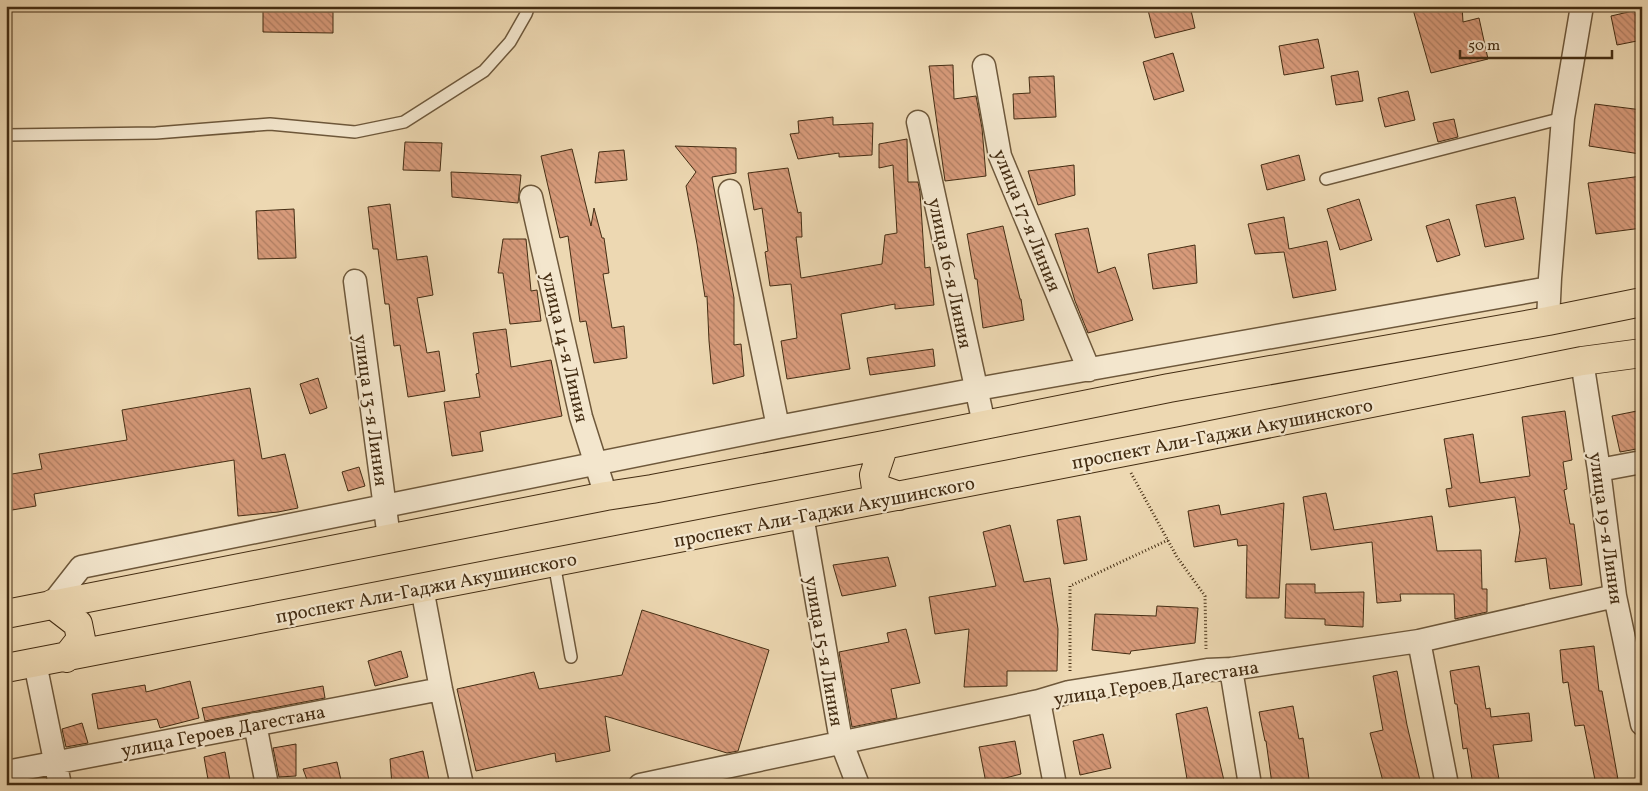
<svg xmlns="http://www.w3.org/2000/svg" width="1648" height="791" font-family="Vollkorn,serif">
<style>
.building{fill:url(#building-back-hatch);stroke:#442d13}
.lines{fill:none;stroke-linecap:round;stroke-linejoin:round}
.service-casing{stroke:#6e583b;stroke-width:14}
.minor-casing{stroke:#6e583b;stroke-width:25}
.primary-casing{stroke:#442d13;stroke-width:30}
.path{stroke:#442d13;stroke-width:3;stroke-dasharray:1 2.5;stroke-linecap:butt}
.service{stroke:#f3e6cd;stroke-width:11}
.minor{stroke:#f3e6cd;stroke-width:22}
.primary{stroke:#edd8b2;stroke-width:28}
.labels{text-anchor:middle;stroke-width:4.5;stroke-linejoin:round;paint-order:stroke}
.street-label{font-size:19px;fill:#442d13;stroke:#f3e6cd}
</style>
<defs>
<pattern id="building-back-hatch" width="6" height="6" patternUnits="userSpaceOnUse" patternTransform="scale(1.25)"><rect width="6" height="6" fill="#d79a7a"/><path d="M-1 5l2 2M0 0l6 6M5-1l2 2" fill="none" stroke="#b07e63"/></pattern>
</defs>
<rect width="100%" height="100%" fill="#edd8b2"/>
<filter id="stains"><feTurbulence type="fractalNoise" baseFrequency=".004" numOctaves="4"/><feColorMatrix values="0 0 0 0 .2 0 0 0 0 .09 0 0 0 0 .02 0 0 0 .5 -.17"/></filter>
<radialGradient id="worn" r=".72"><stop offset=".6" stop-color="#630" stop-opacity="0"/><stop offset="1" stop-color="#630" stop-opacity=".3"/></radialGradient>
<path class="building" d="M1147,6H1190L1195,28L1155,38Z
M1412,6H1462L1463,22L1479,18L1488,59L1431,73Z
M1637,10L1642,30V40L1617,45L1611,16Z
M263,11L333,12V33L263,32Z
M1318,39L1324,68L1284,75L1279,46Z
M1173,53L1184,91L1154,100L1143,62Z
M953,65L954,99L976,96L982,128L986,176L945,181L929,66Z
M1358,71L1363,101L1336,105L1331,76Z
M1054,76L1056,117L1014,119L1013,94L1030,93L1029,77Z
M1408,91L1415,120L1385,127L1378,98Z
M1595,104L1642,110V139L1640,154L1589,146Z
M833,117V125L873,123L872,155L839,157V153L798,159L790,134L799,133L798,121Z
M1454,119L1458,137L1438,142L1433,123Z
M907,139L908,182H918L920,192L925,268L930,267L934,305L895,309V304L841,314L850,369L787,379L781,341L797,338L791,284L770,286L765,252L768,251L762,208L754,210L748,173L788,168L798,213L801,212L802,237H796L801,278L882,264L885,235L897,233L893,165L879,168V144Z
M405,142L442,143L440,171L403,170Z
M675,146L736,148V173L712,177L734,298V345L741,344L744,376L713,384L709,341L707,296L705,297L697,244L686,186L696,172Z
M572,149L591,226L594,208L602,238H604L609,273L603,274L612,328L624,326L627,358L594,363L586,321L580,322L568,236L560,238L541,156Z
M624,150L627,180L595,183L599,152Z
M1299,155L1305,180L1267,190L1261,165Z
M1074,165L1075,195L1038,205L1028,171Z
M451,172L521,175L518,203L452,197Z
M1642,176V228L1596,234L1588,183Z
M1515,197L1524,239L1485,247L1476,205Z
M1359,199L1372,240L1340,250L1327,209Z
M390,204L397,260L427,256L433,295L417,298L427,353L439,351L445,391L408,397L400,345L394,346L389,304H385L378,249H373L368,207Z
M294,209L296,258L258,259L256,211Z
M1284,217L1289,249L1327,241L1336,290L1293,298L1284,252L1255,254L1248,224Z
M1449,219L1460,255L1437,262L1426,226Z
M1003,226L1020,299H1021L1024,320L983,328L977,279H975L967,234Z
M1088,228L1098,273L1115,267L1133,320L1088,333L1075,301L1055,234Z
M503,239H526L531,291L537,290L541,321L510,324L503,273H498Z
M1195,245L1197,283L1153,289L1148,254Z
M506,329L511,367L551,360L562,416L480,432L483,451L452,456L444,402L480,397L476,374L479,373L473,333Z
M933,349L935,366L870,375L867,358Z
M318,378L327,408L310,414L300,384Z
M250,388L262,459L285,454L298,508L278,512L238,516L234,460L34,494L36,506L6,511V475L42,469L39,454L127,440L122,410Z
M1642,410V448L1620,452L1612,416Z
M1565,411L1572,460L1563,462L1567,489L1564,490L1570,524H1574L1582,585L1550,589L1546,558L1515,562L1520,530L1515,497L1449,507L1446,489L1452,488L1444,439L1473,434L1480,483L1530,476L1522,417Z
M359,467L365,486L348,491L342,472Z
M1326,493L1334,530L1432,516L1437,551L1481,550L1482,589H1487V612L1455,619L1454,594H1400L1401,601L1377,603L1372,542L1311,550L1303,497Z
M1284,503L1279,598H1246L1247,545L1238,546L1237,539L1194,547L1188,511L1219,505L1221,515Z
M1080,516L1087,560L1064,564L1057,520Z
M1010,525L1024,582L1050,578L1058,629L1057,671H1007V686L964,687L969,629L935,634L929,597L996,586L983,532Z
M888,557L896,586L842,596L833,565Z
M1286,584H1315V593L1364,592L1363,627L1325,625V619L1285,618Z
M1157,606L1198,608L1195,643L1131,651L1130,654L1092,650L1095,614L1156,616Z
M642,610L769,650L738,751L727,753L605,716L610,751L556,762L555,753L476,771L457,689L534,672L539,689L622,675Z
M906,629L920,683L891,689L897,718L852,727L839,652L889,642L887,633Z
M1594,646L1599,691H1602L1619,785H1596L1584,725L1575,726L1568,682L1563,683L1560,650Z
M401,651L408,677L375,686L368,661Z
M1479,666L1486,709L1490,708L1491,717L1529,713L1532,741L1493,745L1500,785H1473L1467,748L1463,749L1457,704H1455L1450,671Z
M1397,671L1407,725L1421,785H1384L1370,733L1383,730L1373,676Z
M190,681L199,718L160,728L157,719L98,729L92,694L145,685L146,692Z
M323,686L325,698L205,721L202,708Z
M1293,706L1299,739L1303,738L1309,779L1272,784L1266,741H1265L1259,712Z
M1207,707L1225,785H1188L1176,714Z
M82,723L88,743L66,747L62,729Z
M1103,734L1111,768L1080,775L1073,741Z
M1015,741L1021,774L986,783L979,747Z
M296,744V776L279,777L273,748Z
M423,751L430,785H392L390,759Z
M225,752L230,781L220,785H209L204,757Z
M337,762L342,785H309L303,769Z"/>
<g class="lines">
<defs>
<path id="service" d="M6,135L156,133L270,124L355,132L404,122L484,71L510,42L526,14L529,6
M1326,179L1563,118
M554,563L571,657"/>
<path id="minor" d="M984,66L1000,156L1089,370
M918,122L984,424
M730,191L778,427
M531,197L581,417L606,496
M355,281L389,538
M1548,321L1550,278L1563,118L1582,6
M1582,361L1599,470L1615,596L1642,724
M1599,470L1642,462
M802,515L841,741L858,785
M422,588L441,689L462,785
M52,604L81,567L778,427L977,389L1549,288
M1419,641L1447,785
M35,663L60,785
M1231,669L1250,785
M1039,701L1055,785
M255,724L267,785
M6,772L441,689
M640,785L1039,701L1069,692L1207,670L1231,669L1419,641L1615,596"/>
<path id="primary" d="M884,445L874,475L876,488L899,496
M52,604L78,624L81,639L66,658
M6,614L606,496L652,489L884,445L1169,388L1548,321L1642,302
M6,668L1181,441L1582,361L1642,353"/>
</defs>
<use href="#service" class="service-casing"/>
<use href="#minor" class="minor-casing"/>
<use href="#primary" class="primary-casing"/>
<path class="path" d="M1131,473L1177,557L1205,596L1206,649
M1070,671V586L1168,540"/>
<use href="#service" class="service"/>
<use href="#minor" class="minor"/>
<use href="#primary" class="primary"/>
</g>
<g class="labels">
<g class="street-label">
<text transform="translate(1028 220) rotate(68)" y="7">улица 17-я Линия</text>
<text transform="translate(951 273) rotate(78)" y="7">улица 16-я Линия</text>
<text transform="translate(566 347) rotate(77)" y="7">улица 14-я Линия</text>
<text transform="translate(372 410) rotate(82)" y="7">улица 13-я Линия</text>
<text transform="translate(1222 433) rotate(-11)" y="7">проспект Али-Гаджи Акушинского</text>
<text transform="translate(824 511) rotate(-11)" y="7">проспект Али-Гаджи Акушинского</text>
<text transform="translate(1607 528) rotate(82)" y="7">улица 19-я Линия</text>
<text transform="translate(426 587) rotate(-11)" y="7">проспект Али-Гаджи Акушинского</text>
<text transform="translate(825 651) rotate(80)" y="7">улица 15-я Линия</text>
<text transform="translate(1156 682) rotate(-9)" y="7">улица Героев Дагестана</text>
<text transform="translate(223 730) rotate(-11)" y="7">улица Героев Дагестана</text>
</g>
</g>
<rect width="1648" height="791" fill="none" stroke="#edd8b2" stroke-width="25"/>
<rect x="8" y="8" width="1633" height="776" fill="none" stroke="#442d13" stroke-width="2.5"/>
<rect x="12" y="12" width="1623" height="766" fill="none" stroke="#442d13"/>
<path d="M1460 50v8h152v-8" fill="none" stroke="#442d13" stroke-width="2.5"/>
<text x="1468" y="50" font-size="15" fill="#442d13" stroke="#f3e6cd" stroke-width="4" paint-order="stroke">50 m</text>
<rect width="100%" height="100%" filter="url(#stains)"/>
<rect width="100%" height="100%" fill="url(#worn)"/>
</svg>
